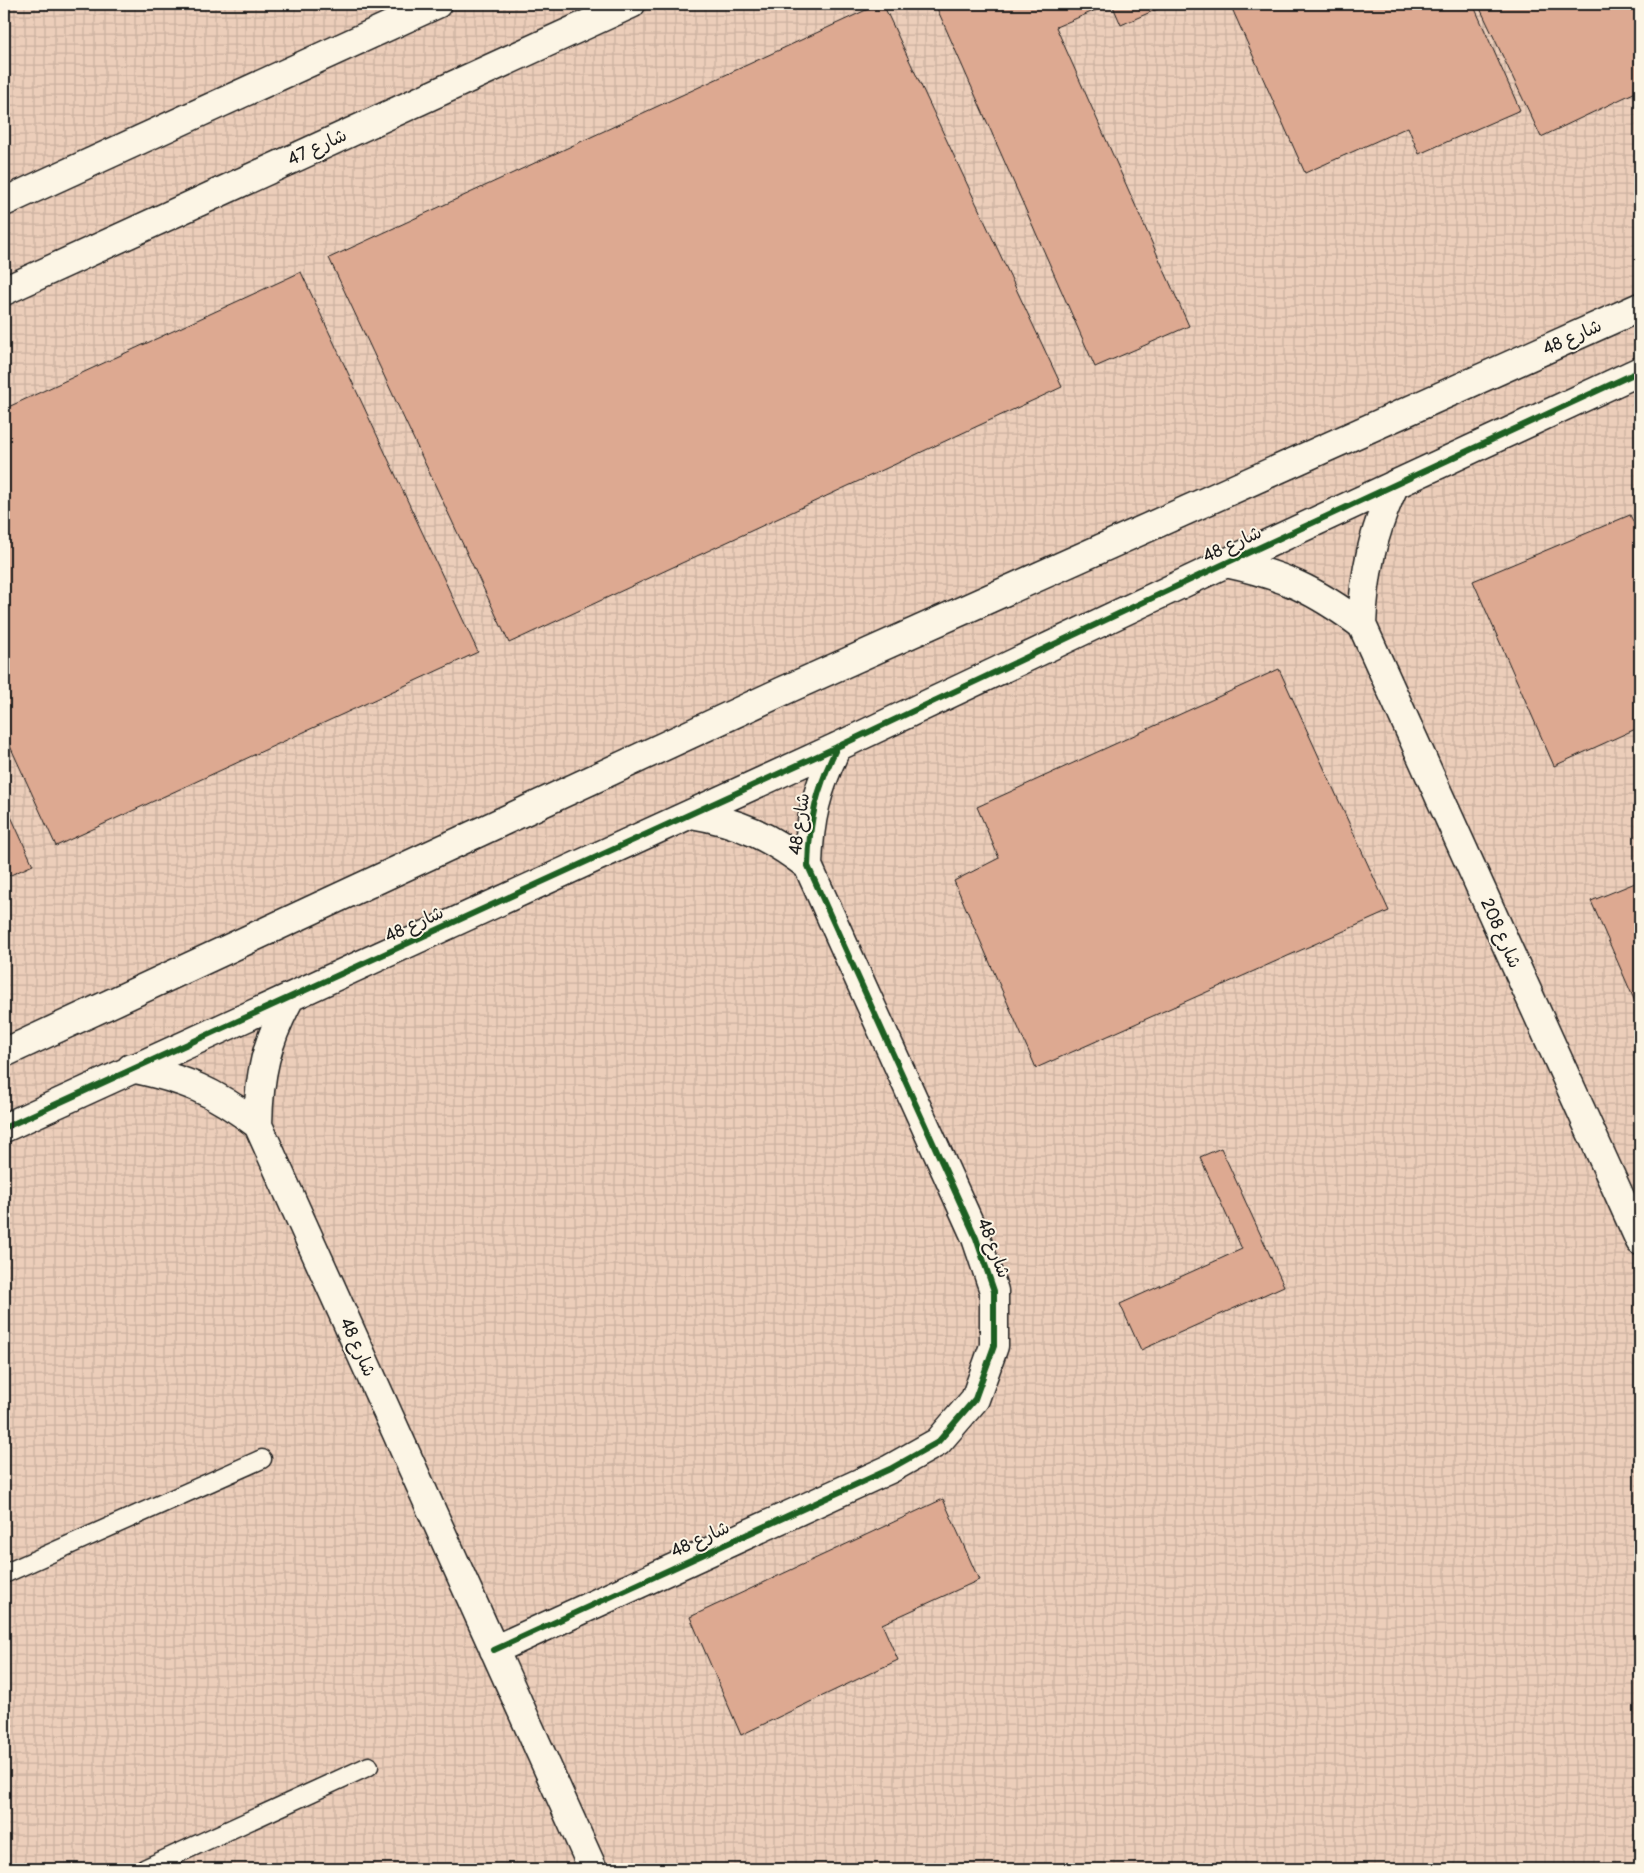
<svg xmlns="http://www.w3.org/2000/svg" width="1644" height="1873" font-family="Pangolin,'Playpen Sans Arabic',sans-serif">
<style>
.industrial{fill:url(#industrial-grid)}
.building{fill:#dda991;stroke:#1c1c1c}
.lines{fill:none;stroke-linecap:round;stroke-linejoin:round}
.service-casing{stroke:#1c1c1c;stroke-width:21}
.minor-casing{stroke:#1c1c1c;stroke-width:31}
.service{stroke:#fcf5e5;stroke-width:18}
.minor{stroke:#fcf5e5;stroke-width:28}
.cycleway-casing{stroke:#fcf5e5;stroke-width:9}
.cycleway{stroke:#1b5e20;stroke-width:6}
.labels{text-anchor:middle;stroke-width:4;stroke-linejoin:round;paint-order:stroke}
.street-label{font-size:18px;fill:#1c1c1c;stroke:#fcf5e5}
</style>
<defs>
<pattern id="industrial-grid" width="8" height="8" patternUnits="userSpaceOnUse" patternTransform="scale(1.25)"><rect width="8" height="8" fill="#ecceba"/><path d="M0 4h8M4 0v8" fill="none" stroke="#cab09f"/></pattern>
</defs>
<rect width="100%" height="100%" fill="#f3decc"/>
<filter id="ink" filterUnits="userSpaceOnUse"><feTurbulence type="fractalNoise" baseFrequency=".02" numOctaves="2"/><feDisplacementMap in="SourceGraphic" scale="10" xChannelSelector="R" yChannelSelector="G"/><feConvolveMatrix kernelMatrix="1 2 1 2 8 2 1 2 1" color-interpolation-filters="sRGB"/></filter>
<g filter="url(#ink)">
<path class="industrial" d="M4,4H1640V1869H4Z"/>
<path class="building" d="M879,4H883L1062,387L509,643L329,258Z
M935,4H1110L1056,27L1189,326L1095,367Z
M1112,4H1169L1121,25Z
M1230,4H1473L1520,110L1419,154L1408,127L1305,173Z
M1478,4H1640V90L1541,137Z
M301,272L478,652L56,846L4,733V409Z
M1630,515L1640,535V727L1554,766L1473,581Z
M1279,669L1389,911L1036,1068L954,881L999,858L977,807Z
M4,801L33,865L4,878Z
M1640,881V1013L1591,901Z
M1221,1148L1284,1286L1141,1350L1120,1304L1242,1249L1200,1157Z
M943,1499L979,1580L882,1624L898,1660L741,1735L690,1617Z"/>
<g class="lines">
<defs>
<path id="service" d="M4,1574L262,1459
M144,1869L369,1766"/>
<path id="minor" d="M4,202L437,4
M4,291L631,4
M1395,484C1373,532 1364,572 1362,625L1640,1241
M1226,563C1283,575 1315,590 1362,625
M691,814C739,822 769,836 808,866
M290,998C266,1043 259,1074 258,1125L593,1869
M4,1053L783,691L1640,307
M131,1068C185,1079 214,1091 258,1125
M4,1128L837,747L1226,563L1640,371
M494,1650L890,1469L938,1442L975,1399L994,1346V1291L976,1238L808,866C809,820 817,788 837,747"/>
</defs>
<use href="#service" class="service-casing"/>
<use href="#minor" class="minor-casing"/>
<use href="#service" class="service"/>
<use href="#minor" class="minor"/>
<defs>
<path id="cycleway" d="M4,1128L837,747L1226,563L1640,371
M494,1650L890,1469L938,1442L975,1399L994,1346V1291L976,1238L808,866C809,820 817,788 837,747"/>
</defs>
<use href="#cycleway" class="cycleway-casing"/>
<use href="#cycleway" class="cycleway"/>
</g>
</g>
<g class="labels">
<g class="street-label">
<text transform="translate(317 147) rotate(-25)" y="6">شارع 47</text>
<text transform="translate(1572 337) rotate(-24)" y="6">شارع 48</text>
<text transform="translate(1232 544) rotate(-25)" y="6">شارع 48</text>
<text transform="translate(799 824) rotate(-82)" y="6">شارع 48</text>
<text transform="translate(414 924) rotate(-25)" y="6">شارع 48</text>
<text transform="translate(1501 933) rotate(66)" y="6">شارع 208</text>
<text transform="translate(994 1248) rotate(69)" y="6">شارع 48</text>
<text transform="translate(358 1347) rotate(66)" y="6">شارع 48</text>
<text transform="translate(700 1539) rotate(-25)" y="6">شارع 48</text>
</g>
</g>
<rect width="1644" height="1873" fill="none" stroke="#fcf5e5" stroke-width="20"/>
<rect x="10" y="10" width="1624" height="1853" fill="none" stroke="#1c1c1c" stroke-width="2" filter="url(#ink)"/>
</svg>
